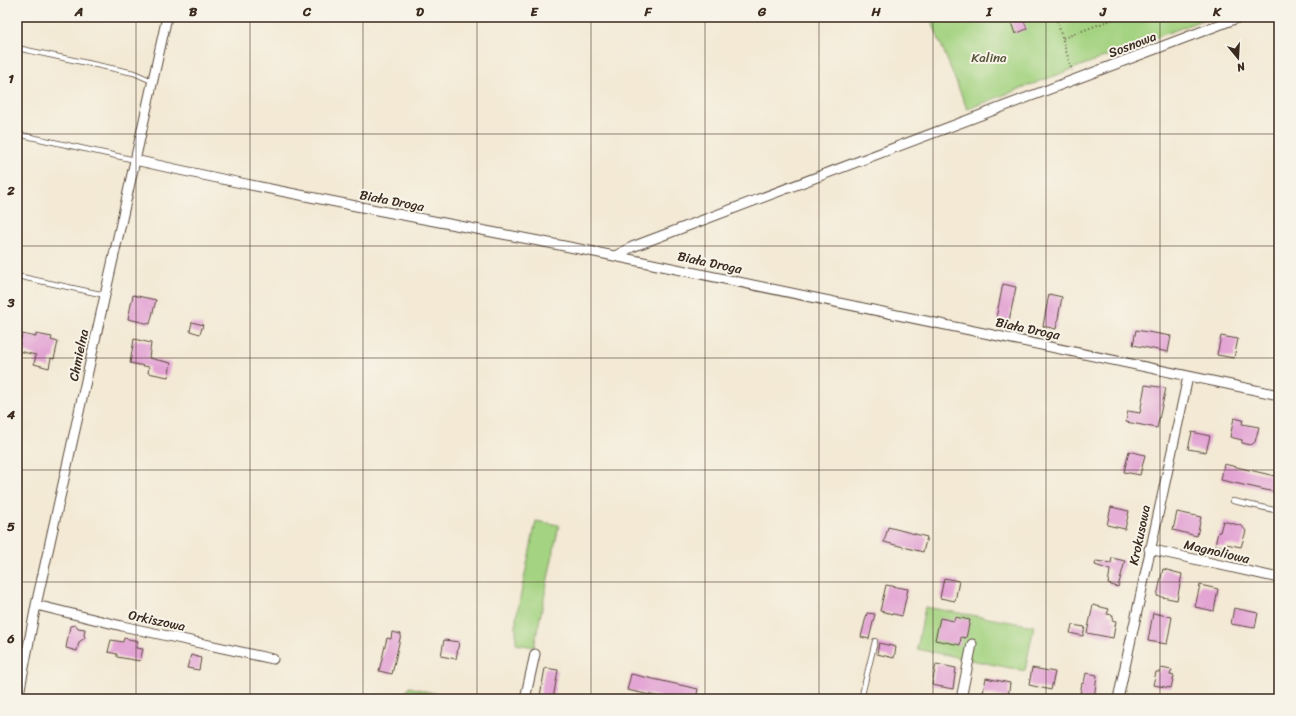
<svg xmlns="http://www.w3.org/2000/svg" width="1296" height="716" font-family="Sriracha,sans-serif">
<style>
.green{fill:#a4d381;stroke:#707e50}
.building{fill:#e3a4d4}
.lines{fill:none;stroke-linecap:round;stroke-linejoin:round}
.lane-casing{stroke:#574739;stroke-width:6}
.street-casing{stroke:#574739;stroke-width:11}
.path{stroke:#574739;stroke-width:2;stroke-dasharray:1 3;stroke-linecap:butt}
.lane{stroke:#fff;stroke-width:4.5}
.street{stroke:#fff;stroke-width:9}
.grid{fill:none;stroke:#3b2a1e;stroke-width:1;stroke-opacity:0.55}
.labels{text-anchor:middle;stroke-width:4;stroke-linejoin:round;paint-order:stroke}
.street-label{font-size:13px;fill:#3b2a1e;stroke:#f7f3e8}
.park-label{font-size:13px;fill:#555437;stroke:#f7f3e8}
.neatline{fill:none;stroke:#3b2a1e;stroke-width:1.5}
.grid-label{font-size:13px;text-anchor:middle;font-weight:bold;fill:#3b2a1e}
</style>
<rect width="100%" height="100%" fill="#f7f3e8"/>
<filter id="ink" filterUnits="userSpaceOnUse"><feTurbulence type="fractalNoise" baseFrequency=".025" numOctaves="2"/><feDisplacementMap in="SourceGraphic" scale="8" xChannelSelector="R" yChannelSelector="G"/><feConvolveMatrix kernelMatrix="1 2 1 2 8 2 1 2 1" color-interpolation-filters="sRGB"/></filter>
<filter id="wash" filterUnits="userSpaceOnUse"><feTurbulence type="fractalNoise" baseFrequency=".012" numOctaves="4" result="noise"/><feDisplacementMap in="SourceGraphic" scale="16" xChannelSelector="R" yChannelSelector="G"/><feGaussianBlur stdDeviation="0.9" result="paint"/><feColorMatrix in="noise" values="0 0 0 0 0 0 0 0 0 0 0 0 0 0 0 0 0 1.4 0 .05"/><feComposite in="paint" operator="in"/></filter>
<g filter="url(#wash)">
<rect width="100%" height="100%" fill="#f3e9d4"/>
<path class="green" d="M930,17H1210L967,109Z
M536,521L559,525L534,647L516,644V618Z
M925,607L1034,626L1025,671L917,649Z
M409,687L457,699H402Z"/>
<g id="blocks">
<path class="building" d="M1023,18L1027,29L1015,34L1011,22Z
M1003,284L1016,287L1009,321L996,318Z
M1049,294L1062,297L1056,329L1043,326Z
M133,295L156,300L150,324L128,319Z
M192,322L203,325L200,334L190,331Z
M1136,330L1171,336L1168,352L1133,345Z
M22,334L36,337V334L52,337L51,340L58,342L54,359L51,358L49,368L34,364L36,355L18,351Z
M1221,336L1238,339L1234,358L1217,355Z
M134,339L151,343L149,358L171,363L168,377L148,373L149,367L130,363Z
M1145,385L1166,388L1157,428L1126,422L1128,411L1140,413Z
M1234,418L1243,420L1242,424L1259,427L1255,442L1251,445L1242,443V440L1230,437Z
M1192,432L1210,436L1206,452L1188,449Z
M1129,451L1145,455L1140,475L1124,472Z
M1224,464L1279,477V493L1221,480Z
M1111,507L1129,511L1125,529L1107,525Z
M1177,512L1201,517L1197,536L1173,530Z
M1223,521L1242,526L1246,531L1241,547L1226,544L1225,547L1215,545L1218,532H1220Z
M888,527L927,537L923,552L884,542Z
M1112,558L1125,561L1118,587L1108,584L1110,570L1095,565L1096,561L1111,563Z
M1163,569L1182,574L1177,600L1157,596Z
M944,578L959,581L955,601L940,598Z
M886,585L908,589L902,616L880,611Z
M1200,585L1218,589L1214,611L1195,607Z
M1093,605L1109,609L1107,614L1113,615L1112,620L1116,621L1113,638L1087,633Z
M1234,608L1258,613L1255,628L1231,624Z
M867,613L875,614L869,639L861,637Z
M1153,613L1172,617L1167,644L1148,641Z
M955,617L970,620L966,638L961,637L960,645L935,640L940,618L954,621Z
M76,625L78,628L85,629L84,635L85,638L79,642L77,651L66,648L70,626Z
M1072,625L1085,627L1083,636L1070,633Z
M392,632L401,634L392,674L379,671L387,638L391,639Z
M124,638L138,641L136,648L143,649L140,661L117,657V654L108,652L111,640L123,642Z
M444,640L459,642L456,659L441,656Z
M879,643L896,647L894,658L877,654Z
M191,655L201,658L199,670L187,668Z
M936,664L956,668L953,689L932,685Z
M545,668L558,670L553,699L540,696Z
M1032,668L1055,672L1051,690L1029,685Z
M1161,668L1172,670L1170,675L1174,676L1171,688L1153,685L1156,672H1160Z
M1086,673L1097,675L1094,699H1079L1082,683H1084Z
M631,674L698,689L696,699H660V697L627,690Z
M986,678L1010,683L1008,698L983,693Z"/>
</g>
</g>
<g filter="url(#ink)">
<use href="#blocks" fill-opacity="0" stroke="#574739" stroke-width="1"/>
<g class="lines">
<defs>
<path id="lane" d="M17,48L134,73L152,81
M17,134L135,160
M17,276L105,295
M1233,501L1279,511
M861,699L875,641"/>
<path id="street" d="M135,160C295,197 457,224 619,257C839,301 1059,350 1279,395
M615,256L632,247L1240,17
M1149,549L1279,578
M36,605L122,626L273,659
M18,699L36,605L167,17
M525,699L535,654
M961,699L972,644
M1118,699L1188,377"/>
</defs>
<use href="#lane" class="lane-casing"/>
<use href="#street" class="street-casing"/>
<path class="path" d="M1056,17L1072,71
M1063,38L1119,17"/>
<use href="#lane" class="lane"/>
<use href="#street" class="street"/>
</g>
</g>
<path class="grid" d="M136,17V699M250,17V699M363,17V699M477,17V699M591,17V699M705,17V699M819,17V699M933,17V699M1046,17V699M1160,17V699M17,134H1279M17,246H1279M17,358H1279M17,470H1279M17,582H1279"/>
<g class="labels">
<g class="street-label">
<text transform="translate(1132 44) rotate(-21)" y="5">Sosnowa</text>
<text transform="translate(392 200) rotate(11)" y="5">Biała Droga</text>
<text transform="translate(710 262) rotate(12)" y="5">Biała Droga</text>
<text transform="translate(1028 328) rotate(12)" y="5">Biała Droga</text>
<text transform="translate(78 355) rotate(-78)" y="5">Chmielna</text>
<text transform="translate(1139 535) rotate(-78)" y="5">Krokusowa</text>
<text transform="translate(1217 551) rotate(13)" y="5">Magnoliowa</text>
<text transform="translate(157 620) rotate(12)" y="5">Orkiszowa</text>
</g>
<g class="park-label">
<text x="989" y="62">Kalina</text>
</g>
</g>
<rect width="1296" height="716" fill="none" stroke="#f7f3e8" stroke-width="44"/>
<g transform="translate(1238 58) rotate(162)" stroke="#f7f3e8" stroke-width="3" paint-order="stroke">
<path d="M0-3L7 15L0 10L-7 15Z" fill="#3b2a1e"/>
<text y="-6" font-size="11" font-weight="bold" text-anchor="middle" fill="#3b2a1e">N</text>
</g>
<rect x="22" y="22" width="1252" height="672" class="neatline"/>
<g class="grid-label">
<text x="79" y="16">A</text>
<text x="193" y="16">B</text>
<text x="307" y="16">C</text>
<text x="420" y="16">D</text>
<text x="534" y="16">E</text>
<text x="648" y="16">F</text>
<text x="762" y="16">G</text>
<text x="876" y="16">H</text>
<text x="989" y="16">I</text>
<text x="1103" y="16">J</text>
<text x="1217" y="16">K</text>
<text x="11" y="83">1</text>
<text x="11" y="195">2</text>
<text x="11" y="307">3</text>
<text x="11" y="419">4</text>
<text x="11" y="531">5</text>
<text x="11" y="643">6</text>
</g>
</svg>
